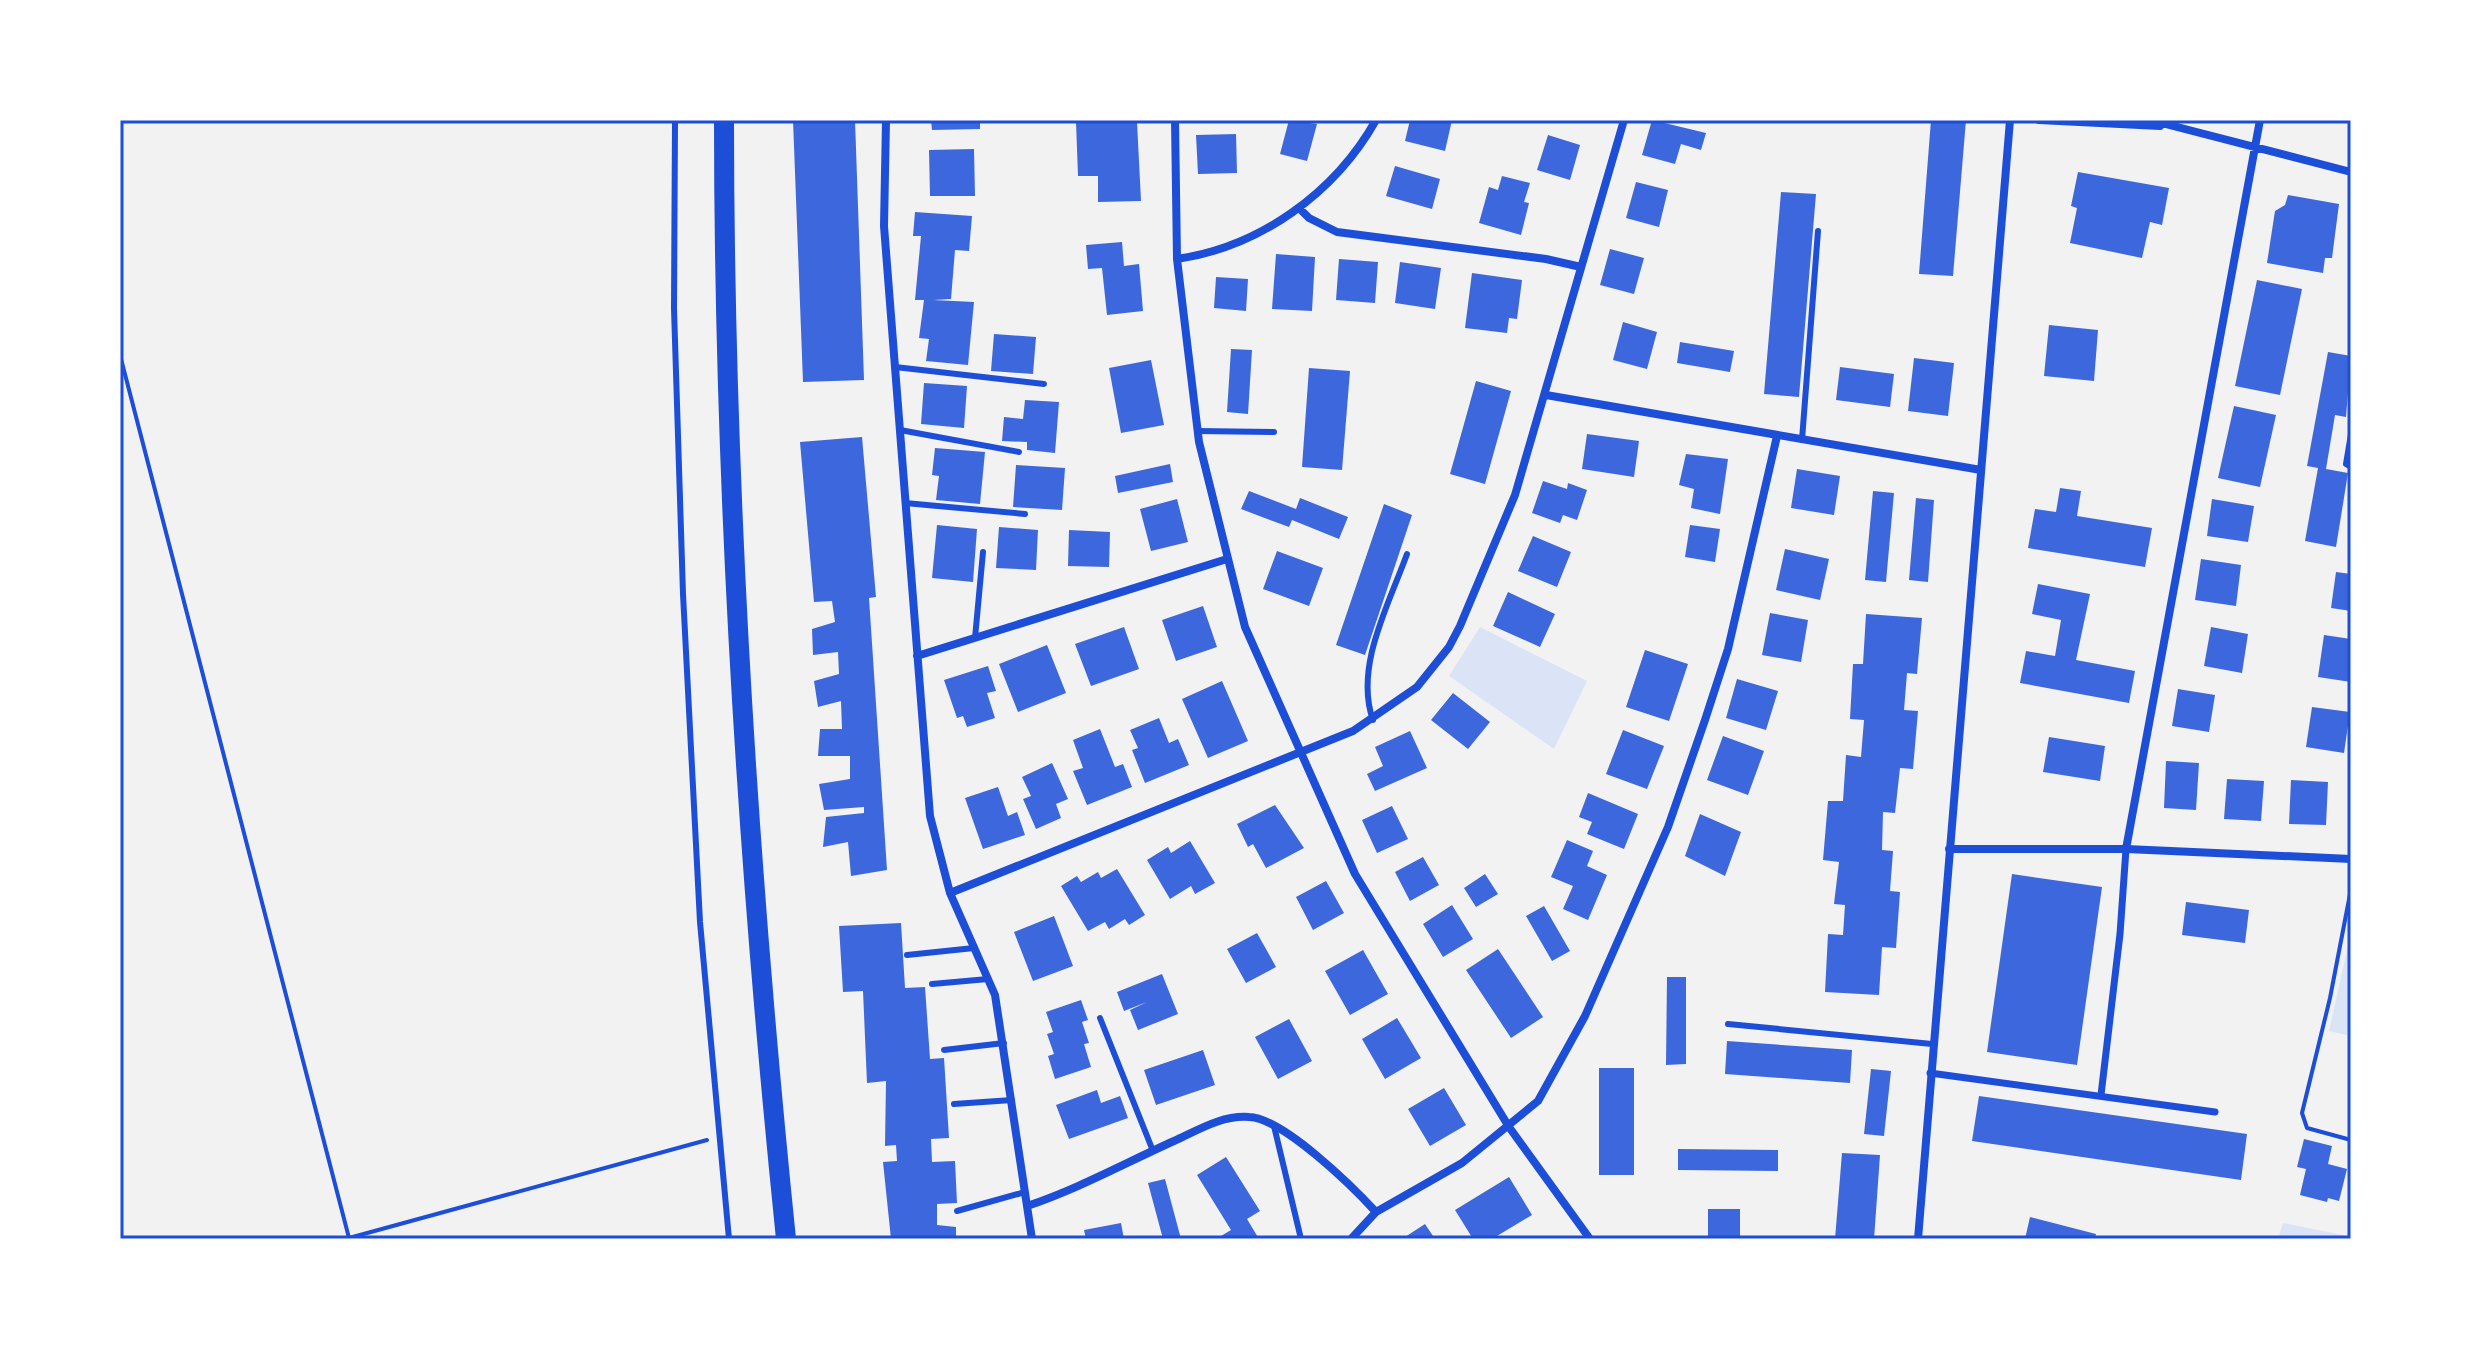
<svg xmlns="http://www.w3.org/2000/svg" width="2471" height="1359" font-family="Mulish,sans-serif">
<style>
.green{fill:#dbe4f7}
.building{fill:#3d67dc}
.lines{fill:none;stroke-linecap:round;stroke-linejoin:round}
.path{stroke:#1d4ed8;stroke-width:4}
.service{stroke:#1d4ed8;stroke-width:6}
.pedestrian{stroke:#1d4ed8;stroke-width:7}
.minor{stroke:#1d4ed8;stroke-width:8}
.primary{stroke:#1d4ed8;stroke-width:20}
.neatline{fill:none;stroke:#1d4ed8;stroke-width:3}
</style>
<rect width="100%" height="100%" fill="#f2f2f2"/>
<path class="green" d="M1480,627L1587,681L1554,749L1449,676Z
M2348,945L2351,946V1036L2329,1031Z
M2283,1223L2348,1236L2347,1239H2278Z"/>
<path class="building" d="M793,120H855L864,380L803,382Z
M931,120H980V129L932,130Z
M1289,120L1317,124L1307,161L1280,154Z
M1410,120H1452L1445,151L1405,141Z
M1652,120L1706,133L1701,150L1681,144L1675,164L1642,155Z
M1931,120H1966L1953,276L1919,274Z
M1076,122H1137L1141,201L1098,202V176H1078Z
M1236,134L1237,173L1198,174L1196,135Z
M1548,135L1580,145L1570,180L1537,170Z
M974,149L975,196H930L929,150Z
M1395,166L1440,179L1432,209L1386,196Z
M2078,172L2169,188L2162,225L2150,222L2142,258L2070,243L2077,208L2071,206Z
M1502,176L1530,183L1524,202L1529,203L1521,235L1479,223L1489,187L1498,190Z
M1636,182L1668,190L1659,227L1626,218Z
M1781,192L1816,194L1799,397L1764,394Z
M2288,195L2339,204L2332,258H2325L2323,273L2267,263L2275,211L2285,205Z
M915,212L972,216L969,251L955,250L951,299L933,300L974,302L968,365L926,361L929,339L919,338L924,300H915L921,236H913Z
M1122,242L1124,266L1139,264L1143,311L1107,315L1102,268L1088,269L1086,245Z
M1610,249L1644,258L1634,294L1600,285Z
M1276,254L1315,257L1312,311L1272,309Z
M1339,259L1378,262L1375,303L1336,300Z
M1400,262L1441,268L1435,309L1395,303Z
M1472,273L1522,280L1517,319L1509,318L1507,333L1465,328Z
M1216,277L1248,279L1246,311L1214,308Z
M2257,280L2302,289L2280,395L2235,386Z
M1623,322L1657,332L1647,369L1613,360Z
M2049,325L2098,330L2094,381L2044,376Z
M994,334L1036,337L1033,374L991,371Z
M1680,342L1734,351L1730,372L1677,363Z
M1231,349L1252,350L1248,414L1227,412Z
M2328,352L2351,356L2346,417L2335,415L2326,469L2348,473L2336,547L2305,541L2318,468L2307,466Z
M1914,358L1954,363L1948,416L1908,411Z
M1151,360L1164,425L1121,433L1109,368Z
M1840,367L1894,374L1890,407L1836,400Z
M1309,368L1350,371L1342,470L1302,467Z
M1476,381L1511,391L1485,484L1450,474Z
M924,383L967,386L964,428L921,424Z
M1025,400L1059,402L1055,453L1027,450V442L1002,441L1004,417L1023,419Z
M2234,406L2276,415L2260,487L2218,478Z
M1587,434L1639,441L1634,477L1582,469Z
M862,437L876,597L869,598L887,870L851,876L848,842L823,847L826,817L864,813V807L824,810L819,784L850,779V756H818L820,729H842L841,701L818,707L814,681L839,674L838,652L813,655L812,629L835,622L832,601L814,602L800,442Z
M935,448L985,452L980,504L936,500L939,476L932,475Z
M1686,454L1728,459L1720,514L1691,508L1694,489L1679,485Z
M1170,464L1173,482L1118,493L1115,476Z
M1016,465L1065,468L1062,510L1013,507Z
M1797,469L1840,476L1834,515L1791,508Z
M1543,481L1567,489L1568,483L1587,490L1577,520L1563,515L1560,523L1532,513Z
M2060,488L2081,491L2077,516L2152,528L2145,567L2028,548L2035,509L2056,512Z
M1249,491L1296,509L1300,498L1348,517L1339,539L1292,520L1289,527L1241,509Z
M1873,491L1894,493L1886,582L1865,580Z
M1916,498L1934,500L1928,582L1909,580Z
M1177,499L1188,542L1151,551L1140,509Z
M2212,499L2254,506L2248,542L2207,536Z
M1384,504L1412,515L1365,655L1336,645Z
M937,525L977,529L973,582L932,578Z
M1690,525L1720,529L1715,562L1685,557Z
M999,527L1038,530L1036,570L996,568Z
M1069,530L1110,532L1109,567L1068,566Z
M1533,536L1571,552L1557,587L1518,571Z
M1785,549L1829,559L1820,600L1776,590Z
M1277,551L1323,568L1309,606L1263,589Z
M2201,559L2241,565L2236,606L2195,600Z
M2336,572L2351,574V611L2331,608Z
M2038,584L2090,594L2076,660L2135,671L2129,703L2020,683L2026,651L2055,656L2061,620L2032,614Z
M1508,592L1555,614L1540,647L1493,626Z
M1203,606L1217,647L1176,661L1162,620Z
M1770,613L1808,620L1801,662L1762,655Z
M1866,614L1922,618L1917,674L1907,673L1904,710L1918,711L1913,769L1900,768L1895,813L1883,812L1882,850L1893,851L1890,891L1900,892L1896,948L1882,947L1879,995L1825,992L1828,934L1843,935L1845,905L1834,904L1839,862L1823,860L1828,801H1843L1846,755L1861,757L1864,720L1850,719L1853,664H1863Z
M1124,627L1139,669L1091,686L1075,644Z
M2211,627L2248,634L2242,673L2204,666Z
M2324,635L2351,639V682L2318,677Z
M1047,645L1066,693L1018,712L999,664Z
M1645,650L1688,664L1669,721L1626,707Z
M988,666L996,691L987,693L995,718L967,727L963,716L957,718L944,680Z
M1737,679L1778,691L1766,730L1726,718Z
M1222,681L1248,741L1208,758L1182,699Z
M2178,689L2215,695L2209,732L2172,726Z
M1453,693L1490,722L1468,749L1431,720Z
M2312,707L2350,712L2344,753L2306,747Z
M1159,718L1169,743L1178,739L1189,765L1145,783L1132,750L1138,748L1130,730Z
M1100,729L1115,767L1123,764L1132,787L1087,805L1073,771L1083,768L1073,740Z
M1623,730L1664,746L1647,789L1606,774Z
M1410,731L1427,768L1375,791L1367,774L1383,766L1375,747Z
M1723,736L1764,751L1748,795L1707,780Z
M2049,737L2105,746L2100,781L2043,772Z
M2166,761L2199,763L2196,810L2164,808Z
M1052,763L1068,799L1056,804L1061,818L1036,829L1023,799L1031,796L1022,777Z
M2227,779L2264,781L2261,821L2224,819Z
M2291,780L2328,782L2326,825L2289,824Z
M998,787L1008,816L1017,812L1025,835L983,849L965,798Z
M1588,793L1638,814L1624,849L1587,834L1592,822L1579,817Z
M1275,805L1304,848L1266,868L1253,844L1248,847L1237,824Z
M1392,806L1408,839L1377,853L1362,820Z
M1700,814L1741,832L1725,876L1685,856Z
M1567,840L1593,851L1587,866L1607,875L1588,920L1563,909L1573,886L1551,877Z
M1190,841L1215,883L1195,894L1191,886L1170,899L1147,860L1168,847L1171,853Z
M1423,857L1439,885L1410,901L1395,872Z
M1117,869L1145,915L1129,925L1125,919L1109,929L1105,922L1088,931L1061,886L1077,876L1081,882L1098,872L1101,878Z
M1485,874L1498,894L1476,907L1464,888Z
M2012,874L2102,887L2077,1065L1987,1052Z
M1326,881L1344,913L1313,930L1296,897Z
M2186,902L2249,910L2245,943L2182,935Z
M1452,905L1473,939L1443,957L1423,924Z
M1544,906L1570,951L1552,961L1526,916Z
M1054,916L1073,966L1033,981L1014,932Z
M901,923L905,988L925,987L930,1059L944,1058L949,1138L931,1139L932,1162L955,1161L957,1203L937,1204V1225L956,1227V1239H891L883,1162L897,1161L896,1145L885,1146L886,1081L867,1083L863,991L843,992L839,926Z
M1257,933L1276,967L1246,983L1227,949Z
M1498,949L1543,1017L1511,1038L1466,970Z
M1363,950L1388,994L1350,1015L1325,971Z
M1162,974L1178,1014L1138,1030L1130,1010L1147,1002L1124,1011L1117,992Z
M1667,977H1686V1064L1666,1065Z
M1081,1000L1088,1020L1082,1022L1089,1043L1084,1044L1091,1067L1055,1079L1048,1056L1054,1054L1047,1034L1053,1032L1046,1012Z
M1397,1018L1421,1058L1385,1079L1362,1039Z
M1289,1019L1312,1061L1278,1079L1255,1037Z
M1727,1041L1852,1050L1850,1083L1725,1074Z
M1203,1050L1215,1085L1156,1105L1144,1070Z
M1599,1068H1634V1175H1599Z
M1871,1069L1891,1071L1884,1136L1864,1134Z
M1444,1088L1466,1125L1430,1146L1408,1109Z
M1097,1090L1101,1103L1120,1096L1128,1118L1069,1139L1056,1105Z
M1979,1096L2247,1134L2241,1180L1972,1141Z
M2304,1139L2332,1146L2328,1164L2347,1169L2339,1201L2328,1198L2327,1202L2300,1195L2306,1169L2297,1167Z
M1678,1149L1778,1150V1171L1678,1170Z
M1842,1153L1880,1155L1874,1239H1835Z
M1226,1157L1260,1211L1247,1219L1259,1239H1216L1231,1230L1197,1175Z
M1509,1177L1532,1215L1492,1239H1473L1455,1210Z
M1165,1179L1181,1239H1163L1148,1183Z
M1708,1209H1740V1239H1708Z
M2030,1217L2096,1234L2095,1239H2025Z
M1121,1223L1124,1239H1086L1084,1230Z
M1425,1224L1435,1239H1402Z"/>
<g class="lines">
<path class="path" d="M120,355L349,1238
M2351,889L2330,998L2302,1113L2307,1128L2351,1140
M349,1238L707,1140"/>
<path class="service" d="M675,120L674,309L683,594L700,922L729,1239
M895,367L1044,384
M900,430L1019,452
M1197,431L1274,432
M2351,434L2346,464L2351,467
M1802,440L1818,231
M905,503L1025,514
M975,638L983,552
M1373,720C1354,667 1389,604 1407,554
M907,955L974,948
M932,984L988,979
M1100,1018L1153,1151
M1728,1024L1932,1044
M944,1050L1004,1043
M954,1104L1012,1100
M1274,1126L1301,1239
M957,1211L1025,1192"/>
<path class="pedestrian" d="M1930,1073L2215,1112
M2101,1095L2120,934L2126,849"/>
<path class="minor" d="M886,120L884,226L930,816L950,893L995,995L1032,1239
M1175,120L1177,259L1199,442L1245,627L1355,874L1509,1127L1590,1239
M2039,120L2160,126
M2150,120L2351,172
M1299,208L1309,218L1337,232L1546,259L1581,267
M1177,259C1260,247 1335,193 1376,120
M1546,395L1981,470
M917,656L1227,559
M1949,849H2126L2351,859
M2126,849L2260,120
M950,893L1353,731L1417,687L1449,647L1460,626L1515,495L1624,120
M1027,1206C1078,1189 1125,1163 1174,1141C1198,1130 1222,1115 1249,1117C1283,1118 1353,1187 1376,1212
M1351,1239L1376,1212L1462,1163L1538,1101L1585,1016L1668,827L1705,720L1728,649L1777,436
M1918,1239L2010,120"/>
<path class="primary" d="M724,120C724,493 748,868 786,1239"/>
</g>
<rect width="2471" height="1359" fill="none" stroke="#ffffff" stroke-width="244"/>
<rect x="122" y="122" width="2227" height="1115" class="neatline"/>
</svg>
